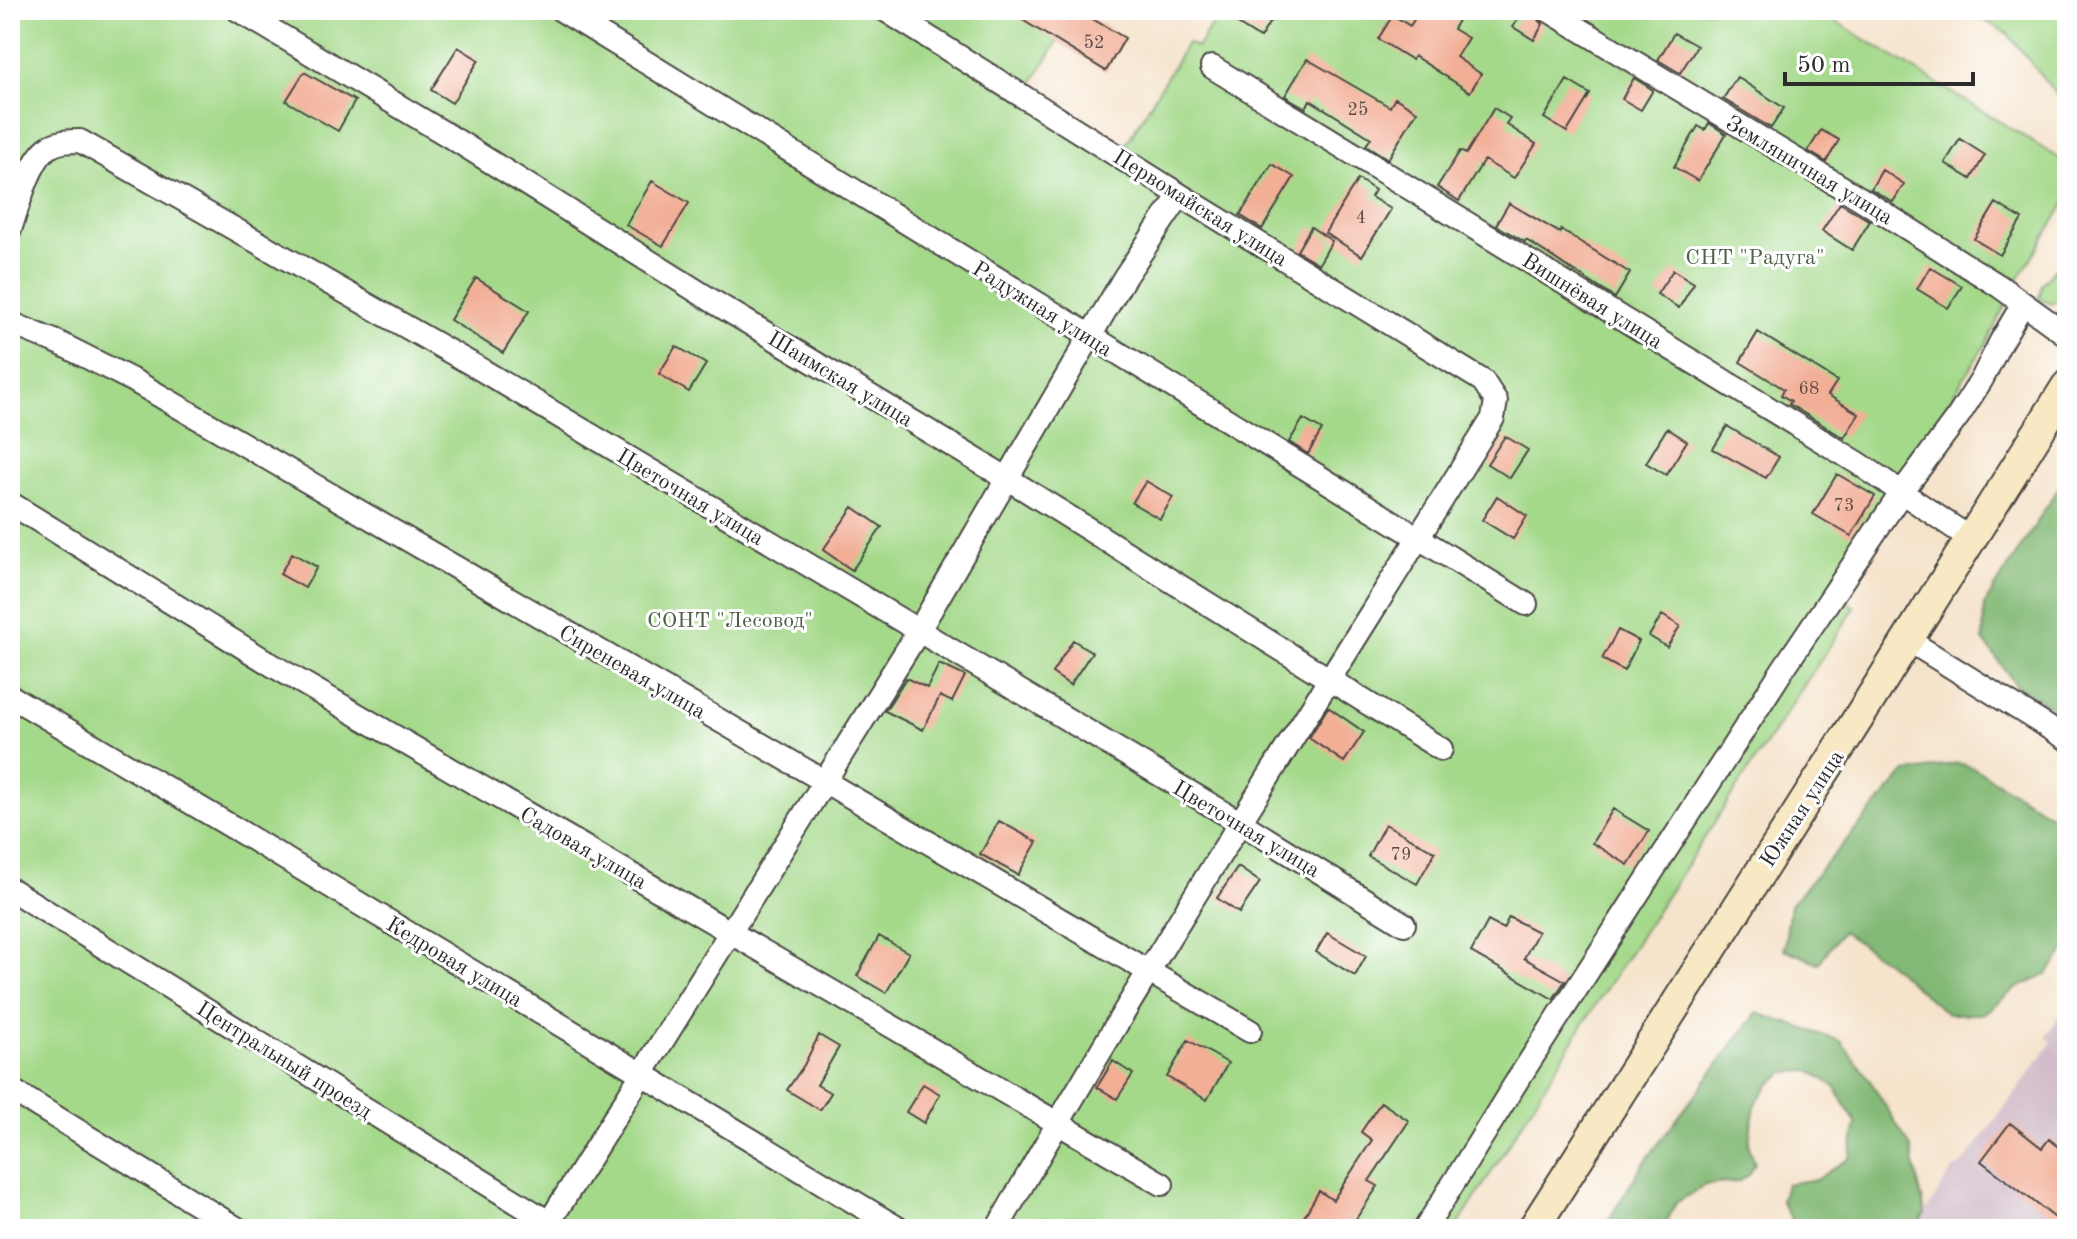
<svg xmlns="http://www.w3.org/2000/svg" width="2077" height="1239" font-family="'Old Standard TT',serif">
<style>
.industrial{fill:#d1bdc9}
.green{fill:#a4d98a;stroke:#68825a;stroke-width:2}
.forest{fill:#83b976;stroke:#577250;stroke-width:2}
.building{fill:#f2af96}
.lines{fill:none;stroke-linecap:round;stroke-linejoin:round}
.minor-casing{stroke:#494743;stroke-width:26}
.secondary-casing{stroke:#494743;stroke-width:34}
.minor{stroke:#fff;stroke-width:22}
.secondary{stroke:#f8e8c3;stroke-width:30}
.labels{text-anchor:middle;stroke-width:6;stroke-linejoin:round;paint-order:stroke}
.number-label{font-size:18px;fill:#5d4c46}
.street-label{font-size:22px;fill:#2b2b2b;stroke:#fff}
.park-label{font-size:22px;fill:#4f5f48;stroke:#fff}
</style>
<rect width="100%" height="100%" fill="#fff"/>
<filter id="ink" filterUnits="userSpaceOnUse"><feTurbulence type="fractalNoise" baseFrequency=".0125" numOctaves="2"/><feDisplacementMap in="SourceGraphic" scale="16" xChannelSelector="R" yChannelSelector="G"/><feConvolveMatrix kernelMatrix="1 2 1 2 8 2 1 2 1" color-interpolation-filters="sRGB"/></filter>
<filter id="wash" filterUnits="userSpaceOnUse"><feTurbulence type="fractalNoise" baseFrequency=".006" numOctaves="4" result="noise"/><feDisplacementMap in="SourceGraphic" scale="32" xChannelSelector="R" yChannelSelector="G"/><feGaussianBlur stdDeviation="1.8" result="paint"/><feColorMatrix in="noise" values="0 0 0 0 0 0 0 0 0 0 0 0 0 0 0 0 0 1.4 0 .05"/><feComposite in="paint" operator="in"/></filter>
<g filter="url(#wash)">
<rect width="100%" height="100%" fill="#f5e3cb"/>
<path class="industrial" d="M2067,1004V1229H1915L1953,1169L1964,1163L2052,1042L2046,1037Z"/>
<path class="green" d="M10,10H1064L1073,16L1030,87L1125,146L1187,43L1197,48L1221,10H1817L2067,163V200L2016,283L1987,342L1829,588L1855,607L1585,1021L1456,1229H10Z
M1967,10H2067V108L2008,34Z
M2067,254V295L2051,304L2039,299L2042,284Z"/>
<path class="forest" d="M2067,475V716L2017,686L1983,640L1984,605Z
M1958,763L1974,768L2067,825V949L2046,975L2015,989L1983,1014H1947L1888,963L1842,931L1819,963L1784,949L1790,905L1905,773Z
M1757,1013L1841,1041L1869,1079L1910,1146L1925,1213L1915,1229H1794L1793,1221L1781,1201L1786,1184L1818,1179L1850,1158L1856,1123L1835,1087L1811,1071L1785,1072L1770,1084L1756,1102L1751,1127L1749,1146L1755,1164L1749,1175L1738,1182L1705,1185L1676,1203L1663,1229H1603L1643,1164Z"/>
<g id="blocks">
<path class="building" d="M1006,10H1077L1125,38L1106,71Z
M1244,10H1277L1260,38L1236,23Z
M1420,10H1464L1453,29L1468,38L1456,57L1481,74L1470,92L1414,56L1412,60L1378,39L1393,15L1410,26Z
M1524,10L1534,12L1536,17L1543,24L1534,40L1513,27Z
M1674,33L1697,46L1680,73L1658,60Z
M458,47L479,60L452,103L431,90Z
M1307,59L1390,107L1395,98L1417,111L1388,159L1366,145L1371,138L1310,100L1306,108L1285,96Z
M304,72L355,101L338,131L286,101Z
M1737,77L1784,108L1771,128L1723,99Z
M1634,78L1653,90L1641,110L1622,99Z
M1567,80L1590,94L1567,132L1544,118Z
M1494,108L1510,118L1506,124L1536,144L1514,178L1484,160L1459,201L1437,187L1460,151L1466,154Z
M1709,123L1726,134L1698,181L1674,167L1698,126L1705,130Z
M1821,130L1839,140L1826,162L1808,151Z
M1960,139L1985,155L1971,179L1945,163Z
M1272,164L1294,177L1262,229L1240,215Z
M1882,170L1904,184L1893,202L1871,189Z
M1358,179L1375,190L1371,197L1391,209L1362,256L1325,233Z
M652,181L689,203L663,246L626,225Z
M1509,203L1560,233L1561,230L1630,273L1615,298L1526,240L1525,242L1496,225Z
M1840,203L1870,221L1852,250L1822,231Z
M1996,203L2022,219L2000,255L1974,239Z
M1311,227L1332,241L1319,264L1297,251Z
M1930,267L1962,286L1948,308L1917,289Z
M1673,270L1694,283L1679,308L1657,294Z
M476,278L529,311L503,353L450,320Z
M1758,332L1837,381L1828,395L1859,414L1844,438L1789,404L1791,401L1781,395L1784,389L1740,362Z
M676,346L706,364L689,392L659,374Z
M1303,419L1322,430L1308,454L1289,442Z
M1727,426L1779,457L1766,478L1713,449Z
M1667,428L1687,441L1666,475L1646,463Z
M1505,436L1528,450L1510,478L1487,464Z
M1837,474L1875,496L1851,536L1813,514Z
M1146,481L1173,497L1160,519L1132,503Z
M1497,496L1527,516L1513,539L1482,520Z
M853,507L882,527L852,570L823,550Z
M292,553L317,567L305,588L280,574Z
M1662,615L1680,626L1667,647L1649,636Z
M1618,630L1639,641L1624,671L1602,659Z
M1073,640L1092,652L1070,685L1052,673Z
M939,664L965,676L952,702L940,696L923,730L885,711L906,678L927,688Z
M1328,707L1364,732L1344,762L1309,738Z
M1613,809L1649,831L1628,865L1592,843Z
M999,821L1037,842L1018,875L980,854Z
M1385,824L1435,852L1417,884L1368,856Z
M1238,867L1260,882L1239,913L1217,898Z
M1509,917L1538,932L1524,958L1565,981L1553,999L1471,952L1488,921L1503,929Z
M1327,933L1366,956L1355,976L1316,952Z
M879,936L909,953L886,993L857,976Z
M819,1035L839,1047L817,1085L831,1093L820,1110L787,1090L804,1065Z
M1188,1040L1228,1063L1207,1100L1167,1077Z
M1113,1061L1133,1074L1117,1099L1097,1087Z
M923,1084L940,1094L924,1123L906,1112Z
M1381,1102L1409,1121L1369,1181L1378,1186L1366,1204L1349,1229H1297L1319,1191L1333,1200L1372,1140L1361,1132Z
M2010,1123L2042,1148L2049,1139L2067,1153V1227L1981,1161Z"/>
</g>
</g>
<g filter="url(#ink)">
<use href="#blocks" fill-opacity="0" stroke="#494743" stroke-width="2"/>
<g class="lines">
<defs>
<path id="minor" d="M238,10L459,142L719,305L1008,479L1441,749
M561,10L1526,604
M885,10L1180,195L1483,381L1496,401L1493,418C1326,687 1153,954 997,1229
M1548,10L1858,197L1999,286L2067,335
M1212,67L1858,463L1971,539
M10,230C17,209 30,159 49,147C59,141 69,141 80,141L475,366L1241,823L1404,924
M10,323L59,343L136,382L824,781L1250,1031
M10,503L272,665L1162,1184
M1908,640L2067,739
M10,696L234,828L899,1229
M10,889L560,1229
M10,1089L238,1229
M545,1229L918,632L1124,278L1180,195
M1425,1229L1515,1084L1783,669L1902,492L1959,415L1982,379L2001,341L2023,304"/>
<path id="secondary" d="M1533,1229L1859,717L2067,386"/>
</defs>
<use href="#minor" class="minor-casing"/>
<use href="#secondary" class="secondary-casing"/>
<use href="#minor" class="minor"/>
<use href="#secondary" class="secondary"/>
</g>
</g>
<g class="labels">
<g class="number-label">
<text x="1094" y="48">52</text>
<text x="1358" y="115">25</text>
<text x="1361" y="223">4</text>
<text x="1809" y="394">68</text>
<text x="1844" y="511">73</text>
<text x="1401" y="860">79</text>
</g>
<g class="street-label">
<text transform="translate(1810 169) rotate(31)" y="8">Земляничная улица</text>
<text transform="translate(1201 207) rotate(32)" y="8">Первомайская улица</text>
<text transform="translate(1593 300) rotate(32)" y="8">Вишнёвая улица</text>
<text transform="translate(1043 308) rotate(32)" y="8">Радужная улица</text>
<text transform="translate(841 378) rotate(31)" y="8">Шаимская улица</text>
<text transform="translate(691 496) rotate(31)" y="8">Цветочная улица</text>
<text transform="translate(633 671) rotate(30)" y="8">Сиреневая улица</text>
<text transform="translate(1801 808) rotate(-57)" y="8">Южная улица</text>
<text transform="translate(1247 828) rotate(31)" y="8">Цветочная улица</text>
<text transform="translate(584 847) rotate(30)" y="8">Садовая улица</text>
<text transform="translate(455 961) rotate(31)" y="8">Кедровая улица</text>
<text transform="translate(285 1059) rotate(32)" y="8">Центральный проезд</text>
</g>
<g class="park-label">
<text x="1755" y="264">СНТ "Радуга"</text>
<text x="730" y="627">СОНТ "Лесовод"</text>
</g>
</g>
<rect width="2077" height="1239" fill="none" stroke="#fff" stroke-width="40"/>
<path d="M1785 72v12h188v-12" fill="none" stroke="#2b2b2b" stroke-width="4"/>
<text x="1797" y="72" font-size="24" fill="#2b2b2b" stroke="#ffffff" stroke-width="6" paint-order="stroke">50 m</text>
</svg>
